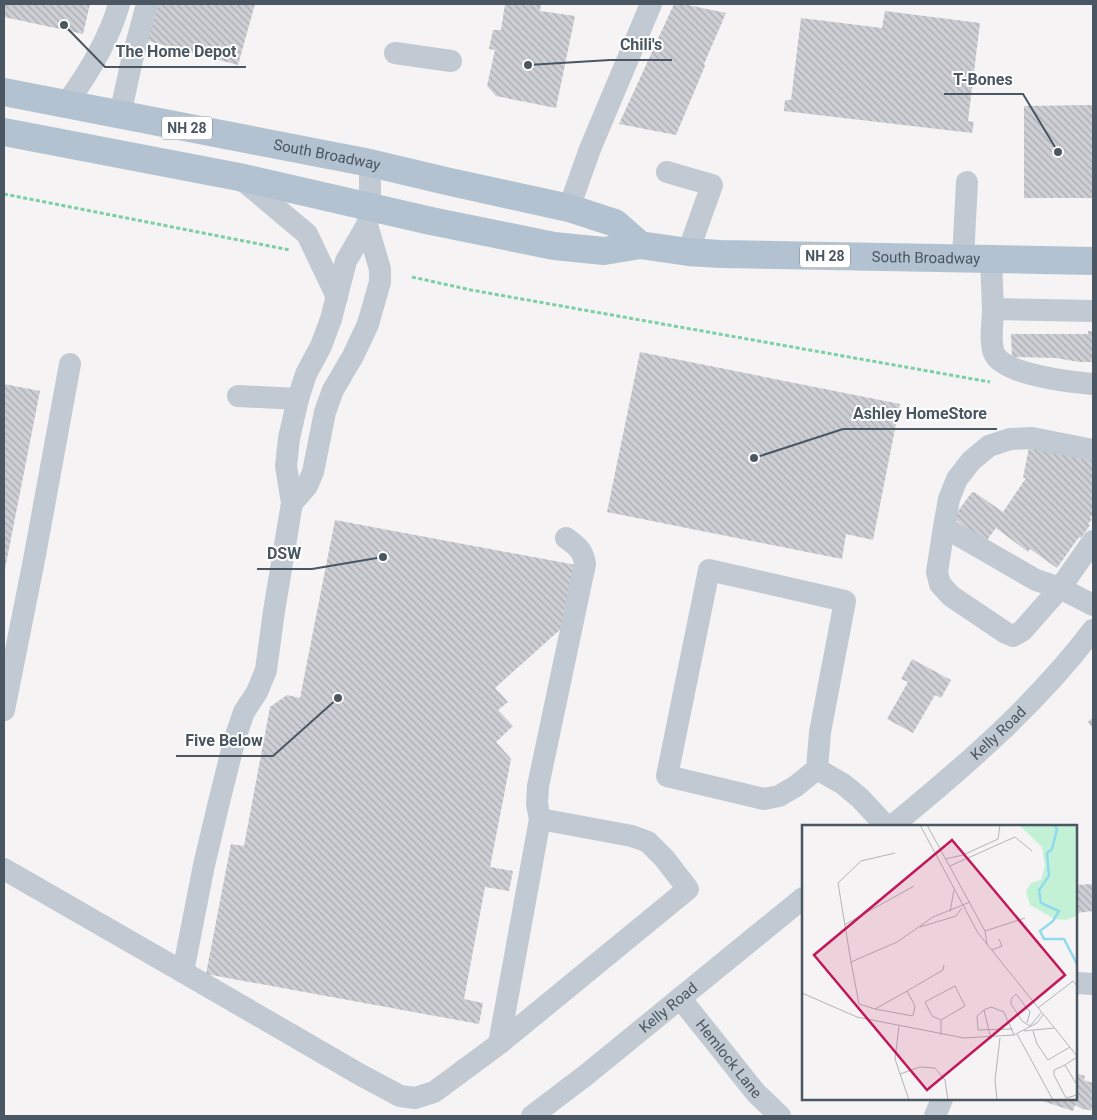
<svg xmlns="http://www.w3.org/2000/svg" width="1097" height="1120" font-family="Roboto,sans-serif">
<style>
.building{fill:url(#building-back-hatch)}
.lines{fill:none;stroke-linecap:round;stroke-linejoin:round}
.path{stroke:#7ad0a6;stroke-width:3;stroke-dasharray:4 2.5;stroke-linecap:butt}
.minor{stroke:#c1cad2;stroke-width:22}
.major{stroke:#b3c2d1;stroke-width:28}
.labels{text-anchor:middle;stroke-width:4;stroke-linejoin:round;paint-order:stroke}
.shield{fill:#fff;stroke:#808990;stroke-width:1}
.shield-label{font-size:14px;font-weight:bold;fill:#4a5661}
.street-label{font-size:15px;fill:#4a5661;stroke:#fff}
.inset-river{fill:none;stroke:#90daee;stroke-width:2.5}
.inset-road{fill:none;stroke:#b1b4b9;stroke-width:1}
.view{fill:#c2185b;fill-opacity:0.15;stroke:#c2185b;stroke-width:2.5}
.inset-edge{fill:none;stroke:#4a5661;stroke-width:2.5}
.leader{fill:none;stroke:#4a5661;stroke-width:2}
.callout-dot{fill:#4a5661;stroke:#fff;stroke-width:2}
.callout-label{font-size:16px;text-anchor:middle;font-weight:bold;fill:#4a5661;stroke:#fff;stroke-width:4;stroke-linejoin:round;paint-order:stroke}
</style>
<defs>
<pattern id="building-back-hatch" width="6" height="6" patternUnits="userSpaceOnUse" patternTransform="scale(1.25)"><rect width="6" height="6" fill="#cdcfd5"/><path d="M-1 5l2 2M0 0l6 6M5-1l2 2" fill="none" stroke="#a8abb0"/></pattern>
</defs>
<rect width="100%" height="100%" fill="#f5f3f3"/>
<path class="building" d="M4,4H90L83,34L4,17Z
M158,4H255L238,65L148,41Z
M505,4H541L540,11L575,16L556,108L496,96L487,86L495,50L489,49L493,30H501Z
M674,4H683L726,13L704,64L705,66L676,135L619,124Z
M885,11L980,23L968,121L974,122L972,133L784,111L785,100H791L801,18L882,28Z
M1093,105V198H1024V106Z
M1088,331H1093V362H1079L1056,358L1012,357L1011,334H1088Z
M640,352L900,404L873,540L846,534L842,559L607,512Z
M4,384L40,391L5,569H4Z
M1029,447L1093,460V514L1090,518L1092,519L1088,524L1090,525L1081,538L1079,537L1057,568L1030,549L1028,552L996,528L987,540L985,541L953,518L972,492L973,493L974,492L1003,512L1026,478H1023Z
M335,520L576,565L563,627L495,688L508,702L498,710L513,726L496,742L511,759L490,867L513,871L509,891L485,887L464,999L483,1003L479,1024L206,974L231,844L244,846L270,707L287,695L300,698Z
M912,659L951,680L941,698L935,695L913,733L887,719L908,682L901,679Z
M1093,717V728L1088,722Z
M1093,884V911L1076,913V885Z
M1076,1073L1085,1076L1084,1080L1093,1083V1103L1091,1111L1085,1109L1084,1110L1075,1105L1073,1111L1036,1099H1076Z"/>
<g class="lines">
<path class="path" d="M4,194L290,250
M412,277L471,290L990,382"/>
<g class="minor">
<path d="M395,53L451,61"/>
<path d="M66,104C88,74 109,40 119,4"/>
<path d="M120,115L132,60L147,4"/>
<path d="M667,172L712,185L688,252"/>
<path d="M239,177L307,234L337,297"/>
<path d="M569,208L590,149L651,4"/>
<path d="M963,258L967,182"/>
<path d="M991,259L993,309"/>
<path d="M1093,311L993,309C993,321 989,345 995,355C1007,375 1071,382 1093,384"/>
<path d="M238,396L298,399"/>
<path d="M1093,450L1032,438L1010,439L989,446L971,461L957,479L949,499L944,527L1036,580L1060,588L1093,605"/>
<path d="M292,503L307,486L313,472L325,412L333,390L353,356L368,324L380,282V269L367,225"/>
<path d="M944,527L937,572L940,584L951,596L1006,633L1013,636L1022,631L1060,588L1093,541"/>
<path d="M709,570L845,601L820,732L817,769L796,786L779,796L764,799L667,776Z"/>
<path d="M4,710L34,560L70,364"/>
<path d="M817,769L843,784L860,798L886,826"/>
<path d="M540,819L537,804L538,786L585,564C583,550 577,546 566,538"/>
<path id="s1" d="M892,826C965,766 1036,705 1093,630"/>
<path d="M4,869L183,972L204,865L219,802L235,738L244,712L257,692L266,670L274,611L292,503L286,466L289,438L298,399L306,374L321,346L331,319L346,261L367,225L370,207V163"/>
<path d="M183,972L359,1074L400,1096L415,1098L434,1092L499,1044L688,889L664,858L648,842L632,836L540,819L499,1044"/>
<path d="M1076,983L1093,984"/>
<path id="s2" d="M680,998L756,1093L780,1116"/>
<path id="s3" d="M532,1116L586,1075L803,898"/>
<path d="M935,1116L942,1099"/>
</g>
<g class="major">
<path id="s4" d="M4,92L370,163L446,181L569,208L615,223L640,245"/>
<path id="s5" d="M4,132L239,177L431,221L554,246L604,251L640,245L688,252L721,254L1093,261"/>
</g>
</g>
<g class="labels">
<g class="shield">
<rect x="162" y="116.5" width="50" height="23" rx="4"/>
<rect x="800" y="244.5" width="50" height="23" rx="4"/>
</g>
<g class="shield-label">
<text x="187" y="133">NH 28</text>
<text x="825" y="261">NH 28</text>
</g>
<g class="street-label">
<text dy="5" stroke="none"><textPath href="#s4" startOffset="329">South Broadway</textPath></text>
<text dy="5" stroke="none"><textPath href="#s5" startOffset="935">South Broadway</textPath></text>
<text dy="5" stroke="none"><textPath href="#s1" startOffset="141">Kelly Road</textPath></text>
<text dy="5" stroke="none"><textPath href="#s3" startOffset="174">Kelly Road</textPath></text>
<text dy="5" stroke="none"><textPath href="#s2" startOffset="78">Hemlock Lane</textPath></text>
</g>
</g>
<g transform="translate(802 825)">
<rect width="275" height="275" fill="#f5f3f3"/>
<path d="M217,0H275V91L264,95L253,94L228,80L224,66L229,58L239,55L243,41L240,22Z" fill="#c3f1d5"/>
<path d="M256,0H275V12L257,32L248,26H256L259,21Z" fill="#c3f1d5"/>
<path class="inset-river" d="M252,0L255,4L250,24L245,28L247,51L237,65L239,78L257,86L251,96L238,106L242,114H262L275,139"/>
<path class="inset-road" d="M118,0L176,108L275,231M125,0L183,106L185,119M93,28L59,36L36,58L49,137L95,117L131,92L168,77M143,34L161,30L196,14L198,0M148,41L213,12L230,26M148,87L152,65M42,100L112,61M118,102L154,91L160,83M183,106L223,93M190,125L200,121L197,114M49,137L57,179L73,184L111,191L113,181L105,166L73,184M105,166L141,145L142,140M0,168L55,192L162,213L212,210L235,198L241,190M236,183L271,156L275,161M182,185L175,191L176,205L211,204M139,195L130,191L123,177L153,161L163,181L139,195V210M225,198L228,187L214,169L209,174V179L220,196L228,201M97,201L93,234L107,275M228,201L239,188M222,206L252,203M231,206L235,219L246,235L268,222M215,209L251,275M189,214L182,185L189,182L202,187L212,210M275,232L263,240L275,260M263,240L252,245V250L264,273L275,270M98,249L118,242L133,243L143,255L146,275M195,275L193,255L198,213"/>
<path class="view" d="M150,15L263,150L125,265L12,130Z"/>
<rect width="275" height="275" class="inset-edge"/>
</g>
<path class="leader" d="M528 65L610 60H672M64 25L105 67H246M1058 152L1023 94H944M754 458L843 429H997M383 557L312 569H257M338 698L273 756H176"/>
<g class="callout-dot">
<circle cx="528" cy="65" r="5"/>
<circle cx="64" cy="25" r="5"/>
<circle cx="1058" cy="152" r="5"/>
<circle cx="754" cy="458" r="5"/>
<circle cx="383" cy="557" r="5"/>
<circle cx="338" cy="698" r="5"/>
</g>
<g class="callout-label">
<text x="641" y="50">Chili's</text>
<text x="176" y="57">The Home Depot</text>
<text x="983" y="85">T-Bones</text>
<text x="920" y="419">Ashley HomeStore</text>
<text x="284" y="559">DSW</text>
<text x="224" y="746">Five Below</text>
</g>
<rect width="1097" height="1120" fill="none" stroke="#4a5661" stroke-width="10"/>
</svg>
